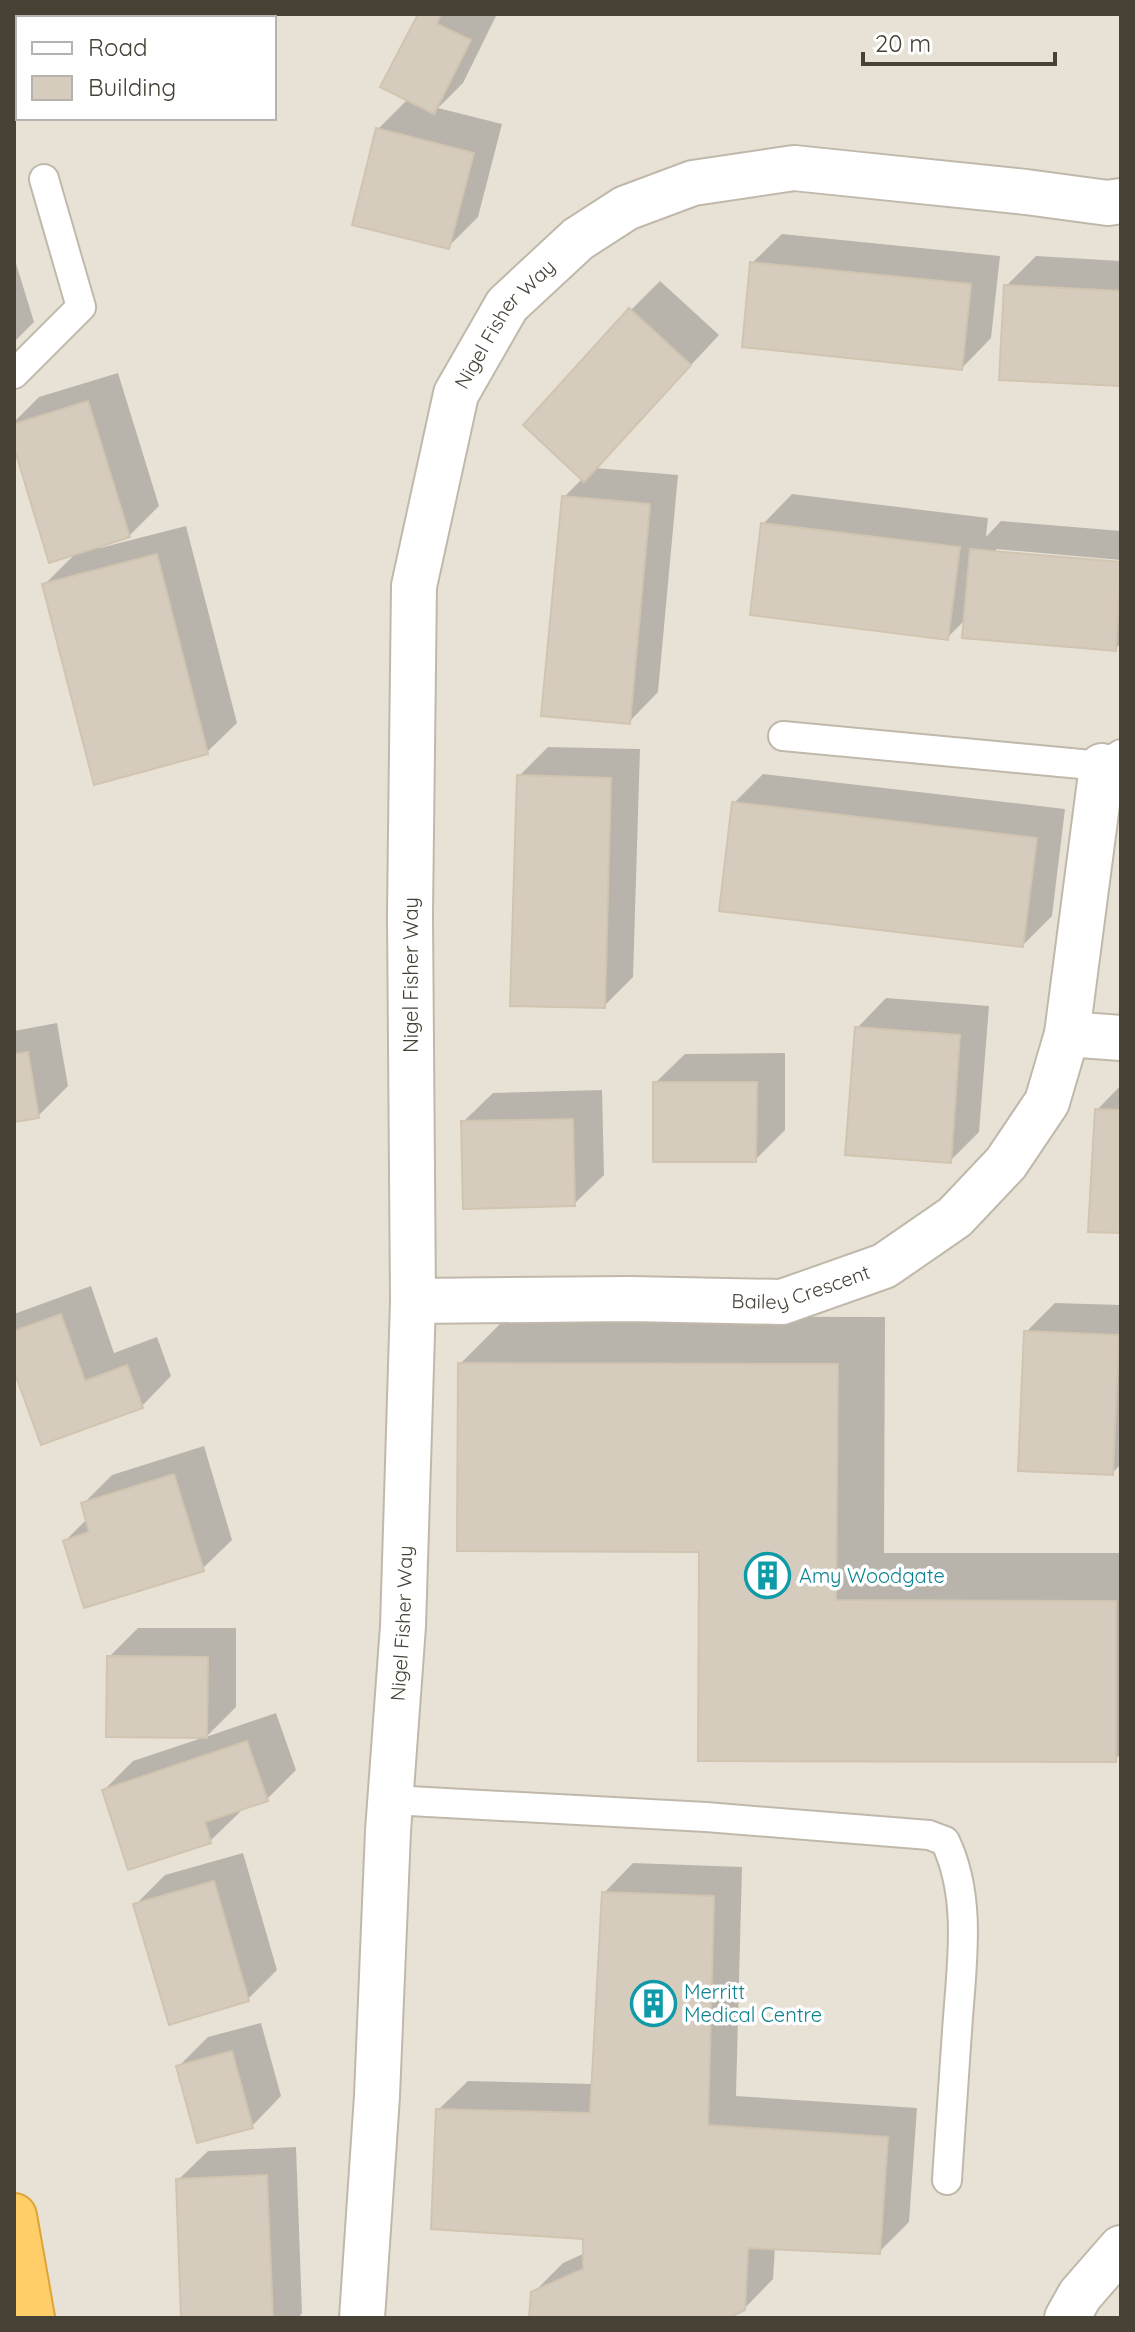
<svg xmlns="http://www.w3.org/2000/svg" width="1135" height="2332" font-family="Quicksand,sans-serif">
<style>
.residential{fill:#e8e2d6;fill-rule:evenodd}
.shadow{fill:#0003}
.building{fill:#d6ccbd;stroke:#d1c4b0;stroke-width:2}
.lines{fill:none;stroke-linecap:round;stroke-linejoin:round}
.lane-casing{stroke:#c0b8aa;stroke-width:32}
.street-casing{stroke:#c0b8aa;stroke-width:48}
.highway-casing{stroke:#dfa337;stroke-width:48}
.lane{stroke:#fff;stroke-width:28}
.street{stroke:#fff;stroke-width:44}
.highway{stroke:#ffce68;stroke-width:44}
.labels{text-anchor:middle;stroke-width:7;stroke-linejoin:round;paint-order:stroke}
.street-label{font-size:20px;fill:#474136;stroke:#fff}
.culture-label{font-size:20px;fill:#0d838f;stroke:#fff;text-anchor:start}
</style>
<rect width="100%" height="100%" fill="#f4f0e8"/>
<path class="residential" d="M14,14H1121V2318H14ZM18,18H274V118H18Z"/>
<path class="shadow" d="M420,14H497L463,83L438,108L502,124L478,217L449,246L378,129L408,99Z
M782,234L1000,256L991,338L962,368L752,263Z
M1036,256L1121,261V384L1006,286Z
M14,257L34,322L14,342Z
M660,281L719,335L595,468L678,475L658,692L629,722L564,497L583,478L631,310Z
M118,373L159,506L129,536L99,545L100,548L186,526L237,723L207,752L44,585L77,552L14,441V422L39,397Z
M792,494L988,518L986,537L1001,521L1121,531V560L996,549V553L1121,564V643L1115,649L966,619L947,638L763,524Z
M548,747L640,749L633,977L604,1006L519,776Z
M763,774L1065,809L1052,916L1023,945L734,803Z
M886,998L989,1006L979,1132L950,1161L857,1028Z
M57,1023L68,1086L38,1116L14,1120V1031Z
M785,1053V1130L755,1160L655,1083L685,1054Z
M1121,1085V1231L1097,1110Z
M602,1090L604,1175L574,1204L463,1122L493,1093Z
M91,1286L114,1353L157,1337L171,1376L142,1406L18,1376L14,1377V1314Z
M1055,1303L1121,1305V1464L1112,1473L1026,1332Z
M508,1316L885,1317L884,1553H1121V1753L1115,1760L701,1550L460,1364Z
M204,1446L232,1540L202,1569L65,1541L87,1519L83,1504L112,1475Z
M138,1628H236V1707L206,1737L276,1713L296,1770L266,1800L239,1809L240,1812L210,1841L104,1790L133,1761L205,1737L109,1657Z
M243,1853L277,1970L248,1999L136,1904L165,1875Z
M633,1863L742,1867L736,2096L917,2108L909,2222L879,2252L775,2247L773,2279L744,2309L723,2318H531L533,2293L563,2263L585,2253V2237L438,2110L468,2081L594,2084L604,1893Z
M261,2023L281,2096L252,2126L178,2067L208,2037Z
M296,2147L302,2313L298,2318H183L178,2180L208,2151Z"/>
<path class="building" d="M418,14H441L437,24L471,40L434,114L380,87Z
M376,128L474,153L449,249L352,225Z
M750,262L971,284L962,370L742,347Z
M1004,285L1121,291V386L999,380Z
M629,308L691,365L584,482L523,425Z
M88,401L130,537L49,563L14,447V424Z
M562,496L650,504L630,724L541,716Z
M761,523L960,547L948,640L750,615Z
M970,549L1121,562L1116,651L962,638Z
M157,554L208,754L94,785L42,584Z
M517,775L611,778L605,1008L510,1006Z
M732,802L1037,838L1023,947L719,911Z
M855,1027L960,1035L951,1163L845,1155Z
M28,1052L39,1118L14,1122V1054Z
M653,1082H757L756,1162H653Z
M1095,1109L1121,1110V1233L1088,1232Z
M573,1119L575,1206L463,1209L461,1121Z
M61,1314L85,1381L127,1365L143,1408L41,1445L17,1379L14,1380V1331Z
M1024,1331L1119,1335L1113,1475L1018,1471Z
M458,1363L838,1364L836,1600L1116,1601V1762L698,1761L699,1552L457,1551Z
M174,1474L204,1571L84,1608L63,1541L89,1532L81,1503Z
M107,1656L208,1657L207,1738L106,1737Z
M247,1741L268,1801L205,1822L211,1843L128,1870L102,1790Z
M214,1881L249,2001L169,2025L133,1904Z
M602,1892L714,1896L708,2125L888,2137L880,2254L748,2248L745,2310L728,2318H529L531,2292L583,2269V2239L431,2229L436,2109L590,2113Z
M232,2051L253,2128L197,2143L176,2066Z
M267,2175L273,2318H181L176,2179Z"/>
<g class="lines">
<defs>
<path id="lane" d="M14,374L81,307L44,179
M783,736L1102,766L1121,754
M391,1800L706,1817L929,1835L945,1841C973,1899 961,1968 957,2031C954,2080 950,2130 947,2180"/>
<g id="street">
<path d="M1067,1034L1121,1038"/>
<path id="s1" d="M413,1301L630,1299L782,1302L884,1266L955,1217L1006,1163L1047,1102L1067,1034L1102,766"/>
<path id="s2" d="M362,2318L377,2096L388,1831L403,1626L413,1301L410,915L414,586L456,394L507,305L578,239L626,208L693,183L794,168L1026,192L1108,203L1121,201"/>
<path d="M1067,2318L1080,2295L1121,2248"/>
</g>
<path id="highway" d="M14,2216L32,2318"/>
</defs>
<use href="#lane" class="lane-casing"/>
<use href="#street" class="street-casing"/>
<use href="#highway" class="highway-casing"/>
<use href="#lane" class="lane"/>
<use href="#street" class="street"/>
<use href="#highway" class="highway"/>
</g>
<defs>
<symbol id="building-ring" viewBox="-11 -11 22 22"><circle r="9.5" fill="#fff" stroke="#0f9aa8" stroke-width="1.5"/><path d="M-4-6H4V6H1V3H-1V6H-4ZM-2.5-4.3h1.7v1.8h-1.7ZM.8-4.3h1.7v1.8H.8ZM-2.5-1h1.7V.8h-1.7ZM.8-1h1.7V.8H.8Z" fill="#0f9aa8"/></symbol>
</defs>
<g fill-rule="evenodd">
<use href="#building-ring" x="742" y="1550" width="51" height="51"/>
<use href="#building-ring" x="628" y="1978" width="51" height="51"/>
</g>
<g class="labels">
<g class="street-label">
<text dy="7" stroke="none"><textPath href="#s2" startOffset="2016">Nigel Fisher Way</textPath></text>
<text transform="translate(411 975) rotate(-90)" y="7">Nigel Fisher Way</text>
<text dy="7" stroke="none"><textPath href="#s1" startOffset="390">Bailey Crescent</textPath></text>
<text dy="7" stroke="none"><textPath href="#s2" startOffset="696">Nigel Fisher Way</textPath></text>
</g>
<g class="culture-label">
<text x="799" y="1583">Amy Woodgate</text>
<text x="684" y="1999">Merritt<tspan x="684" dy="23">Medical Centre</tspan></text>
</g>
</g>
<rect width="1135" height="2332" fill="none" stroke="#474136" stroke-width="32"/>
<rect x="16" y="16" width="260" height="104" fill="#ffffff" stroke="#b5b3af" stroke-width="2"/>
<rect x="32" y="42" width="40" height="12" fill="#ffffff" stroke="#b5b3af" stroke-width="2"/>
<text x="88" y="56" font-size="24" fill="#474136">Road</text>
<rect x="32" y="76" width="40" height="24" fill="#d6ccbd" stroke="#b5b3af" stroke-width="2"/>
<text x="88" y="96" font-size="24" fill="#474136">Building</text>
<path d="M863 52v12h192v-12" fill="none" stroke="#474136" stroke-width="4"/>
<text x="875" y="52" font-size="24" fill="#474136" stroke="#ffffff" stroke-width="6" paint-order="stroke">20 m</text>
</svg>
